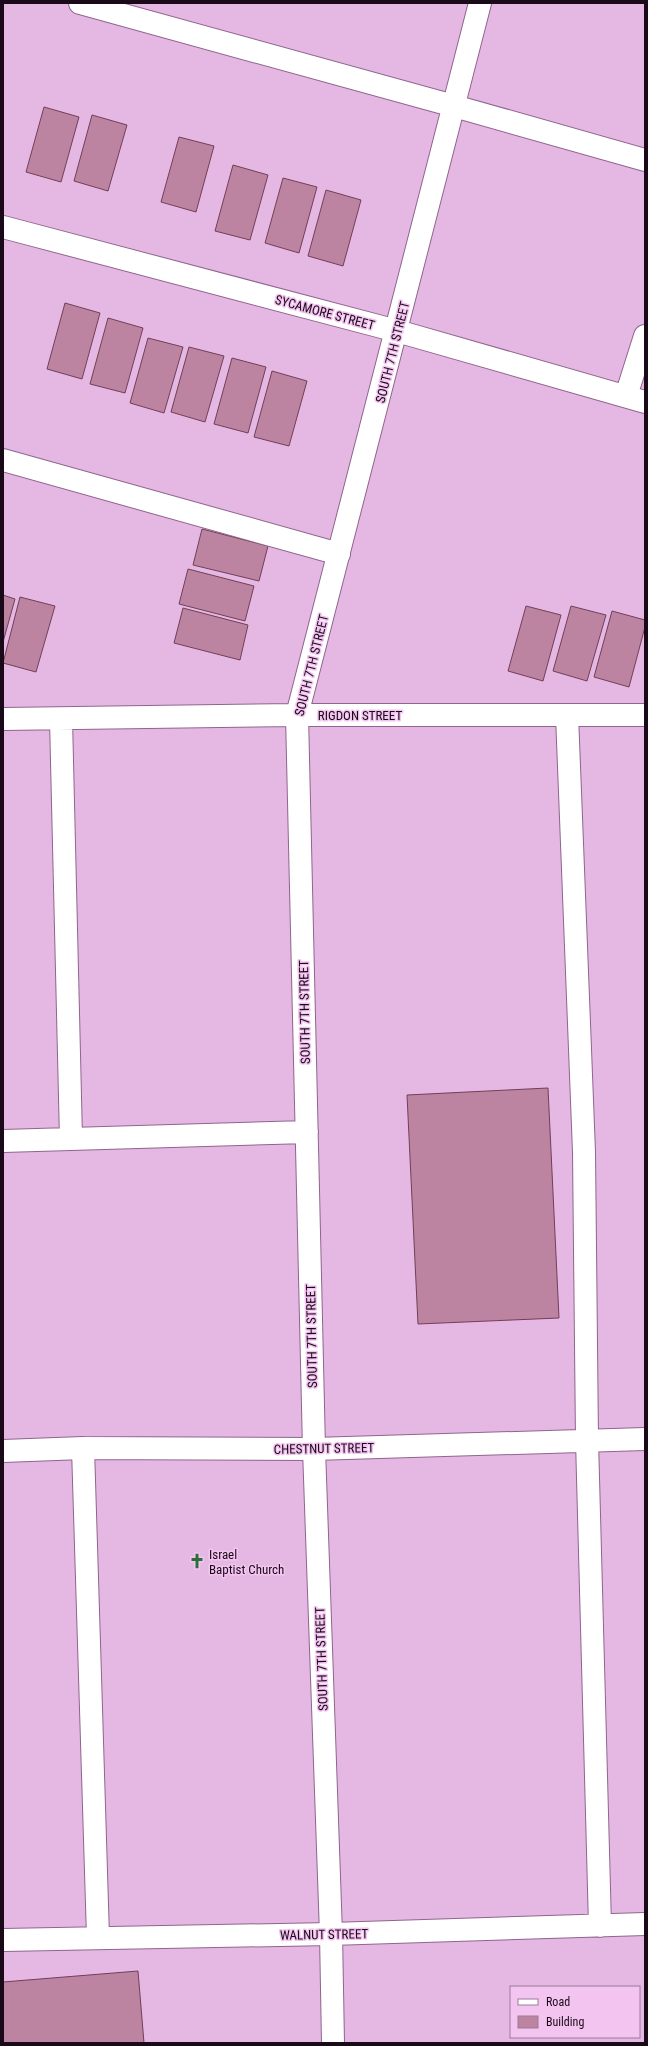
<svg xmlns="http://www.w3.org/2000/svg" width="648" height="2046" font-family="'Roboto Condensed',sans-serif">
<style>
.building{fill:#bc84a0;stroke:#713f59}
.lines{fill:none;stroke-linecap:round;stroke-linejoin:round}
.minor-casing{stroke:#8f658d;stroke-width:24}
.minor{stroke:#fff;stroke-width:22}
.labels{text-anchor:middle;stroke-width:3;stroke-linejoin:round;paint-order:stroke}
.street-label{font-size:13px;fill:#1a0a19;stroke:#f3c4f0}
.poi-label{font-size:13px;fill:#1a0a19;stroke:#f3c4f0;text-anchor:start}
</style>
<rect width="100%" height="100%" fill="#e5b8e3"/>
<path class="building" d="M44,107L79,117L61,182L26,172Z
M92,115L127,125L108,191L74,181Z
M179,137L214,146L196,212L161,202Z
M233,165L268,175L250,240L215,231Z
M283,178L317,187L299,253L265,243Z
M326,190L361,200L343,266L308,256Z
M65,303L100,313L82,379L47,369Z
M108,318L143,328L125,393L90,384Z
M148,338L183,347L164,413L130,403Z
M189,347L224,356L205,422L171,412Z
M232,358L266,367L248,433L214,424Z
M272,371L307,381L289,446L254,437Z
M202,529L268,546L259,581L193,565Z
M188,569L254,586L245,621L179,604Z
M3,595L15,599L3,642Z
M20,597L55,606L36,672L3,663Z
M526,606L561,615L543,681L508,671Z
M571,606L606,615L587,681L553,671Z
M183,608L248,625L240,660L174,643Z
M612,611L645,620V627L629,687L594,677Z
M548,1088L559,1318L418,1324L407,1095Z
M138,1971L144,2043H3V1982Z"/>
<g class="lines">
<defs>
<path id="minor" d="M80,3L454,106L645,160
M3,227L397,331L645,402
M626,396L645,336
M3,460L339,554
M567,715L584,1152L587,1440L600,1926
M3,719L297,715H645
M61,719L71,1139
M3,1141L307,1132
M83,1448L98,1937
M3,1451L83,1448L314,1449L645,1439
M3,1940L331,1934L645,1924
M333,2043L331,1934L314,1449L297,715L480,3"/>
</defs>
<use href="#minor" class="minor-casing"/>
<use href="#minor" class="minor"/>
</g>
<defs>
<symbol id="church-bare" viewBox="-9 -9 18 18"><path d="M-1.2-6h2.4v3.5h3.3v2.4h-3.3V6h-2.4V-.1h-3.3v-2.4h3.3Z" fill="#2a6e39" stroke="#f3c4f0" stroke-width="2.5" paint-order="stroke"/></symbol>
</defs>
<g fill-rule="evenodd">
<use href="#church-bare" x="186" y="1550" width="22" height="22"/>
</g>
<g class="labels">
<g class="street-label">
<text transform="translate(325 312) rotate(15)" y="5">SYCAMORE STREET</text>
<text transform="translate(392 352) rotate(-76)" y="5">SOUTH 7TH STREET</text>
<text transform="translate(311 665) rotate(-76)" y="5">SOUTH 7TH STREET</text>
<text x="360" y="720">RIGDON STREET</text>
<text transform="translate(304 1012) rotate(-91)" y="5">SOUTH 7TH STREET</text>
<text transform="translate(311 1336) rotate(-91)" y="5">SOUTH 7TH STREET</text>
<text transform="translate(324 1448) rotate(-1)" y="5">CHESTNUT STREET</text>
<text transform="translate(321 1659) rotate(-92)" y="5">SOUTH 7TH STREET</text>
<text transform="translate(324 1934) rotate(-1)" y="5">WALNUT STREET</text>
</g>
<g class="poi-label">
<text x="209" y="1559">Israel<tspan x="209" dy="15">Baptist Church</tspan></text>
</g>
</g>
<rect width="648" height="2046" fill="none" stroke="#1a0a19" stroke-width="8"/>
<rect x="510" y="1986" width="130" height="52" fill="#f3c4f0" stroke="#9c7a9a"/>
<rect x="518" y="1999" width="20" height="6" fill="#ffffff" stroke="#9c7a9a"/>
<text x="546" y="2006" font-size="12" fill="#1a0a19">Road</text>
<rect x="518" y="2016" width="20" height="12" fill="#bc84a0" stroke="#9c7a9a"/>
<text x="546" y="2026" font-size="12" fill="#1a0a19">Building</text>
</svg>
